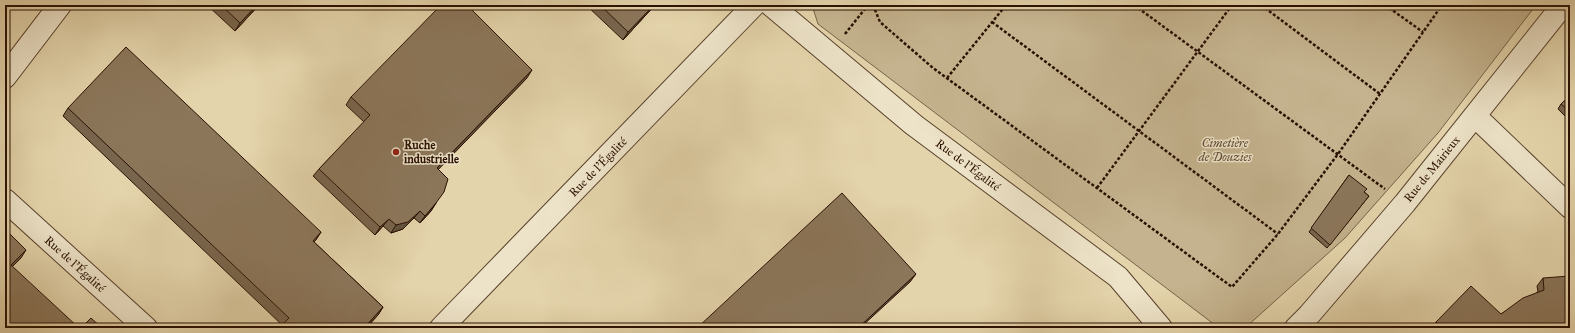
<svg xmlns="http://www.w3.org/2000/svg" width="1575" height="333" font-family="'IM FELL Great Primer',serif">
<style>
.green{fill:#c4b38e;stroke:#776248}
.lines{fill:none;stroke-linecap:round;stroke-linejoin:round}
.minor-casing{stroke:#58412c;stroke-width:24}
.path{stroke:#2a1002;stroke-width:2.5;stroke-dasharray:3 2;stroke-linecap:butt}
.minor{stroke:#ede3c8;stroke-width:22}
.wall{fill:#78654d;stroke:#2a1002}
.shaded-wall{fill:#61533f;stroke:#2a1002}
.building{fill:#8b765a;stroke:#2a1002}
.poi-dot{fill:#8f2418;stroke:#ede3c8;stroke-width:1.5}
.labels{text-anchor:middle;stroke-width:3;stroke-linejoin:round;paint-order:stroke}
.park-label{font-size:12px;font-style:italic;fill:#604933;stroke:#ede3c8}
.poi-label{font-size:12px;font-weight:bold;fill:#2a1002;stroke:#ede3c8;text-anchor:start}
.street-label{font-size:12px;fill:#2a1002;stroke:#ede3c8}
</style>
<rect width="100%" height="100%" fill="#e4d4ab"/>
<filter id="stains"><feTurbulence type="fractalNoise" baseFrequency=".005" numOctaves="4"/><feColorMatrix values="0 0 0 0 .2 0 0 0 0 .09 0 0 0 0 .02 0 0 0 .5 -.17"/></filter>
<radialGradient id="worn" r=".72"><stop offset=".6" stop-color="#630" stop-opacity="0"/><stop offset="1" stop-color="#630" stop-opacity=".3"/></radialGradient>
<path class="green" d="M812,5H1536L1438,133L1345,238L1245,328H1219L818,24Z"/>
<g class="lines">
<defs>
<path id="minor" d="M771,5L914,125L1118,277L1161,328
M5,77L60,5
M1475,116L1570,207
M5,200L146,328
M441,328L754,5
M1296,328L1309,315L1405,203L1563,5"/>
</defs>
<use href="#minor" class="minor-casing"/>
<path class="path" d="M873,5L880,22L933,68L1232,287L1278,234L1338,154L1442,5
M1134,5L1385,189
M1261,5L1380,94
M1385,5L1423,32
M992,22L1278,234
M845,34L868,5
M947,78L1006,5
M1097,188L1232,5"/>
<use href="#minor" class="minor"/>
</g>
<path class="wall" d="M207,5H259L235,31Z
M586,5H655L623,40Z
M527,78L438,169L436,203L431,211L420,223L414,218L403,229L391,233L383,226L375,235L313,176L319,169L364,122L346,105L351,97Z
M1570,84V92L1566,89Z
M1570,95V121L1558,109L1561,104Z
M68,108L321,232L314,242L383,307L378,315L366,328H279L282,325L63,116Z
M1349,175L1364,192L1369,196L1327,248L1309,232Z
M1543,278L1570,328H1433L1436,322L1501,314L1538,292L1537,286Z"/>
<path class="shaded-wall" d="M257,5H259L235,31L240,23Z
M654,5H655L623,40L628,32Z
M532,70L527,78L432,176L437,168Z
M436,203L431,211L420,223L425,216Z
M420,211L414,218L403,229L391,233L396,225Z
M389,219L383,226L375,235L380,227Z
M321,232L316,240L307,249L313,241Z
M26,250L21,258L6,273L11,265Z
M916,274L910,282L860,328H858Z
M383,307L378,315L366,328H364Z"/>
<path class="building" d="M221,5H257L240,23Z
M441,5H467L532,70L437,168L448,179L444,192L436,203L425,216L420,211L408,222L396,225L389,219L380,227L319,169L370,115L351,97Z
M600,5H654L628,32Z
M126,47L321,232L313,241L383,307L364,328H279L289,318L68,108Z
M1570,95V112L1561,104Z
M1349,175L1367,189L1364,192L1369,196L1330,245L1311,228Z
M842,193L916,274L858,328H697Z
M7,231L26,250L11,265L79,328H5V232Z
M1570,276V328H1443L1436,322L1471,286L1501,314L1523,298L1544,290L1543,278Z
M91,318L102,328H81Z"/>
<circle class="poi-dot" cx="396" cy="152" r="4"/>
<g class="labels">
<g class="park-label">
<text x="1225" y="147">Cimetière<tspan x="1225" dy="14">de Douzies</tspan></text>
</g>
<g class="poi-label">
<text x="404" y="149">Ruche<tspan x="404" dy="14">industrielle</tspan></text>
</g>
<g class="street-label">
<text transform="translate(968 165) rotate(37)" y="4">Rue de l'Égalité</text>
<text transform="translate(598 167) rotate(-46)" y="4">Rue de l'Égalité</text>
<text transform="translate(1432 169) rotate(-51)" y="4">Rue de Mairieux</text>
<text transform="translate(75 264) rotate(42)" y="4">Rue de l'Égalité</text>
</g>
</g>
<rect width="1575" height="333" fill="none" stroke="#e4d4ab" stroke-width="20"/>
<rect x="6" y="6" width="1563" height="321" fill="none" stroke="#2a1002" stroke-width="2"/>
<rect x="10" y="10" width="1555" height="313" fill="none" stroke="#2a1002"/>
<rect width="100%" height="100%" filter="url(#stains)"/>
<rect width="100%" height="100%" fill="url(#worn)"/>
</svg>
